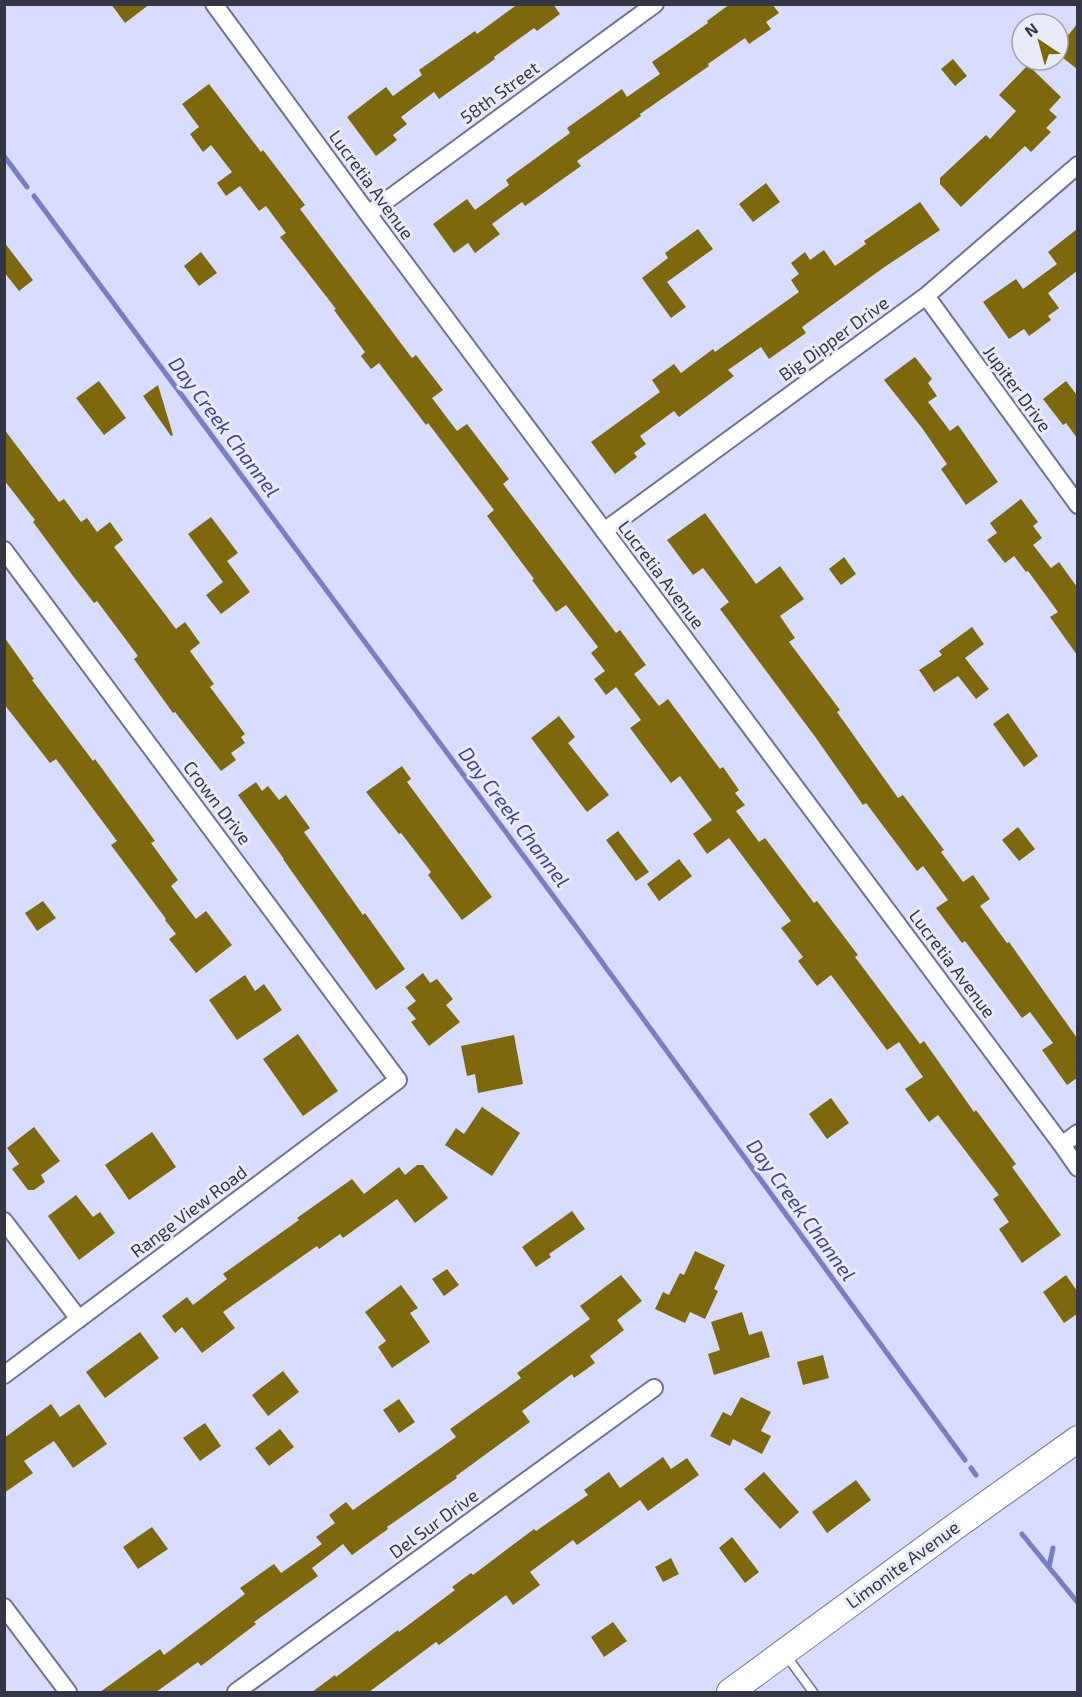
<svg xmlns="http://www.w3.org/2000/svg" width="1082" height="1697" font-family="'Exo 2',sans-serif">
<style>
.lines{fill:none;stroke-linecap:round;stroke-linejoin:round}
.stream{stroke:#797dc2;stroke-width:5}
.building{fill:#7e680d}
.service-casing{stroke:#707392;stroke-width:11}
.minor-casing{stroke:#707392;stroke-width:20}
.primary-casing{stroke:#707392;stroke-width:28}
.service{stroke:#fff;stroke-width:8}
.minor{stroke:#fff;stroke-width:16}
.primary{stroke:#fff;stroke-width:26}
.labels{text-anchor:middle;stroke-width:6;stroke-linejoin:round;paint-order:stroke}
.street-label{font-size:18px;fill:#363745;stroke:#e9ebf9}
.water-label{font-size:20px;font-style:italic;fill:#434195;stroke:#e9ebf9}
</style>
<rect width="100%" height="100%" fill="#d8dcff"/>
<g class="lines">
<path class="stream" d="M4,156L27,187
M34,196L580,932L965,1460
M971,1468L976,1475
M1022,1534L1078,1603
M1049,1567L1053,1548"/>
</g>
<path class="building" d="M111,4H150L125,23Z
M518,4H553L560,14L537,31L534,28L494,57L495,59L439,99L434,92L401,117L407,124L393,135L397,140L376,156L347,117L386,87L393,96L422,75L419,70L475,31L477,34Z
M730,4H772L779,13L766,22L771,29L749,44L745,38L708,64L709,66L640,114L641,116L577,161L581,166L525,206L522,202L492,224L500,234L475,253L468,243L454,253L433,224L467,199L475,210L509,185L506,180L570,133L567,128L622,89L627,97L660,74L652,62L708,23L707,21Z
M1077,24V69L1058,54V48Z
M953,59L967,76L955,86L941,69Z
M1028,65L1061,97L1049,110L1057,117L1046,128L1051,132L1031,152L1025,146L961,207L940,184V178L986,135L990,139L1016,111L999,95Z
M209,84L261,152L263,150L305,205L300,209L412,358L416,355L443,390L432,398L457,431L467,424L509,479L503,484L616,633L620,630L646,665L634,674L659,706L668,699L720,769L723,767L739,790L735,793L745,805L736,811L759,842L765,838L814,903L817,901L858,955L855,957L920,1044L924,1041L974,1112L976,1110L1016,1164L1012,1167L1061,1235L1022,1263L999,1229L1009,1222L993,1199L999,1195L938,1115L929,1122L905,1089L923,1077L899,1042L887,1050L831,975L817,986L798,961L803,957L781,928L791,921L729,838L707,854L693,834L712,820L680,776L671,783L630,728L641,720L616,687L606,695L594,679L605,671L591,653L598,647L566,605L556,612L532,580L534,579L487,516L494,510L428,423L426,425L379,363L371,369L361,356L365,352L334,310L336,309L280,237L286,233L266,206L259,211L240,186L226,196L217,183L232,172L211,145L203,152L190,134L199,127L182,104Z
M766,183L780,202L753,222L739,204Z
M920,202L940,230L883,268L802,327L806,333L769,359L761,347L728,370L734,376L679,417L674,411L640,436L646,444L634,453L637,457L615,474L591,442L660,392L652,380L674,364L681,373L713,349L715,352L799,292L791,280L799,274L791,263L805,252L810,260L824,250L835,266L866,244L864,241Z
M698,229L713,249L667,282L686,307L671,318L642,278L668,258L665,253Z
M1077,229V271L1048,293L1059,308L1048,316L1051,320L1029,336L1024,329L1009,339L983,302L1016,279L1023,289L1057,264L1048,252Z
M4,242L33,280L19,291L4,272Z
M201,252L217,273L199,286L184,266Z
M915,357L932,379L928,383L937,396L928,402L950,431L958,425L998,482L966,505L941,469L947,464L922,428L884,380Z
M99,381L126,418L104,435L76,398Z
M1066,381L1077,395V438L1066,423L1063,425L1043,399Z
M158,385L173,435L171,436L143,396Z
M4,429L59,502L64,499L81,522L87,518L97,532L110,522L123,540L114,547L176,629L185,622L200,643L190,651L214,684L210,687L245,734L241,737L245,743L231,753L236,760L221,771L175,712L173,713L134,659L138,656L97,601L94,603L73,576L33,522L35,520L4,480Z
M1021,499L1038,522L1033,526L1042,538L1033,545L1051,568L1059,562L1077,587V655L1050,617L1058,612L1028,571L1026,572L1014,556L1005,563L987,540L997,533L990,523Z
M705,513L756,584L780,566L804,599L780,616L795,638L789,642L840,710L837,712L898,798L903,795L944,850L941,852L963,882L973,875L990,899L980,906L1007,943L1009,942L1077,1038V1078L1067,1085L1042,1050L1053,1043L1030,1012L1022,1018L965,941L962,943L936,908L948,900L923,866L917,871L866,803L863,805L816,738L720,609L729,602L703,568L693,575L667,540Z
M211,517L238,553L227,561L250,592L221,614L206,595L223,582L188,534Z
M844,557L856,574L841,585L829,569Z
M972,627L984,644L965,658L989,689L976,699L958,676L934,692L919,670L942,655L939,651Z
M4,637L34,679L32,680L93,761L95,759L155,841L151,843L178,880L171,886L196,919L206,911L232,945L196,973L169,939L176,934L165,920L166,919L111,845L117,841L56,759L50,763L4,704Z
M1008,713L1038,756L1024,767L993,724Z
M559,716L575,737L568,743L609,795L587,812L531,738Z
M402,766L411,779L407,782L492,897L462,920L428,875L431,872L401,833L399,834L366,792Z
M256,782L262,791L268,786L279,800L286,795L310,828L304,832L363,915L365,913L405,969L376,990L283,859H284L238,795Z
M1018,827L1035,849L1019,861L1002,840Z
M618,831L649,872L636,881L606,840Z
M679,859L692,876L659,901L647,884Z
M43,901L56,918L37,931L25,913Z
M423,973L430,983L437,979L453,999L446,1005L460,1022L429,1046L411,1022L416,1019L407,1008L416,1001L405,987Z
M245,975L255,991L264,984L282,1010L237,1040L209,1000Z
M298,1034L338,1091L303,1116L263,1059Z
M514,1035L523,1084L478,1093L475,1074L467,1076L461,1046Z
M831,1098L849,1123L827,1139L809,1114Z
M482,1107L520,1133L492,1176L445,1145L456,1128L464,1134Z
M34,1127L60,1161L41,1175L45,1182L34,1190H28L12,1169L19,1164L7,1148Z
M152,1132L176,1167L129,1200L105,1165Z
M417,1165H423L448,1198L415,1223L397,1199L343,1238L340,1234L319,1249L317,1246L223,1312L235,1328L202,1353L182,1327L175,1333L162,1316L187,1297L193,1305L227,1279L223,1274L299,1220L297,1218L352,1179L364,1194L399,1167L405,1175Z
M76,1195L93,1217L100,1212L115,1233L79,1260L48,1216Z
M572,1211L585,1229L549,1254L551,1257L536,1267L522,1247Z
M695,1251L725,1265L714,1289L718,1291L705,1319L690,1312L685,1323L655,1309L663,1292L669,1295L680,1273L684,1275Z
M447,1269L459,1285L444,1296L432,1279Z
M621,1275L642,1301L617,1320L624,1330L590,1356L595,1363L574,1378L572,1374L522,1411L530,1422L456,1476L457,1478L387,1527L388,1529L352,1555L343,1544L312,1568L318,1576L254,1622L256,1624L201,1666L198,1662L156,1692H100L160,1649L164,1655L245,1594L240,1588L274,1564L281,1573L322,1544L316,1537L335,1523L329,1515L346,1502L353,1510L456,1437L450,1429L521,1378L517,1373L590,1319L580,1306Z
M1066,1275L1077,1291V1314L1064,1323L1043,1292Z
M401,1285L418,1308L410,1313L430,1342L392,1368L378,1347L386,1341L365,1312Z
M742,1312L749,1335L762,1331L770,1357L714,1375L708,1354L720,1350L711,1322Z
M140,1332L159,1358L105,1398L86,1372Z
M823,1355L829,1378L803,1385L797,1362Z
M283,1371L299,1392L268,1416L252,1395Z
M741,1397L771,1412L761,1431L771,1436L762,1454L733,1439L730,1446L710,1436L723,1412L731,1416Z
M399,1399L415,1422L399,1433L383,1410Z
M51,1404L60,1417L79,1404L107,1444L73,1468L54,1441L24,1461L33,1473L4,1493V1438Z
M205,1423L221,1446L200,1461L183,1438Z
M280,1429L294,1447L269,1466L255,1448Z
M663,1457L671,1469L687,1458L699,1475L648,1511L640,1500L577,1545L573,1540L530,1572L540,1585L513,1605L506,1595L439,1645L436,1642L369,1692H312L335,1675L336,1677L398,1630L399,1632L455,1590L452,1587L471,1573L473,1575L534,1529L536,1531L588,1495L584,1490L609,1472L620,1488Z
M764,1472L799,1512L780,1529L744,1489Z
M856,1480L871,1500L827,1533L812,1512Z
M152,1527L168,1549L138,1569L123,1547Z
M732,1537L759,1572L745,1583L719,1548Z
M671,1558L679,1574L663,1582L655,1567Z
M613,1622L627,1641L604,1657L591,1637Z"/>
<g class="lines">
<defs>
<path id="service" d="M785,1654L813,1692"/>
<path id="minor" d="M214,4L368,214L1062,1145L1078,1168
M368,214L655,4
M926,296L1078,505
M604,531L926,296L1078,165
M4,550L398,1080L4,1375
M1062,1145L1078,1133
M4,1221L79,1319
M4,1607L68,1692
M236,1692L654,1388"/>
<path id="primary" d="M730,1692L956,1526L1078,1439"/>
</defs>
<use href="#service" class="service-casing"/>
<use href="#minor" class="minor-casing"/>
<use href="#primary" class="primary-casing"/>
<use href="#service" class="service"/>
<use href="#minor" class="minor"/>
<use href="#primary" class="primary"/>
</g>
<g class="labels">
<g class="street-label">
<text transform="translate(500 93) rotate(-36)" y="6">58th Street</text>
<text transform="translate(371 185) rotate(54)" y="6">Lucretia Avenue</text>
<text transform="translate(834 339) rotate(-36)" y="6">Big Dipper Drive</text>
<text transform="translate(1017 389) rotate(54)" y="6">Jupiter Drive</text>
<text transform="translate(661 575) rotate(53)" y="6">Lucretia Avenue</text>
<text transform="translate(217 803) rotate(53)" y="6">Crown Drive</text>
<text transform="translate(952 964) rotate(53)" y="6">Lucretia Avenue</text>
<text transform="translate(189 1212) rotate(-37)" y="6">Range View Road</text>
<text transform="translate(434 1524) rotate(-36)" y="6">Del Sur Drive</text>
<text transform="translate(903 1565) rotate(-36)" y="6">Limonite Avenue</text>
</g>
<g class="water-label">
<text transform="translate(224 427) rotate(53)" y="7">Day Creek Channel</text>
<text transform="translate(514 817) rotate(53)" y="7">Day Creek Channel</text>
<text transform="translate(801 1210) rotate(54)" y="7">Day Creek Channel</text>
</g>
</g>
<rect width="1082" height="1697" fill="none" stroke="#363745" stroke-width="12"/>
<g transform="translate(1040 42) rotate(324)"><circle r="28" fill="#e9ebf9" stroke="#a1a3b1" stroke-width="1.5"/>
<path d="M0-4.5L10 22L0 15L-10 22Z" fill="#7f6800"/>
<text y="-9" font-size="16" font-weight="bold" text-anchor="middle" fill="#363745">N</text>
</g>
</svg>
